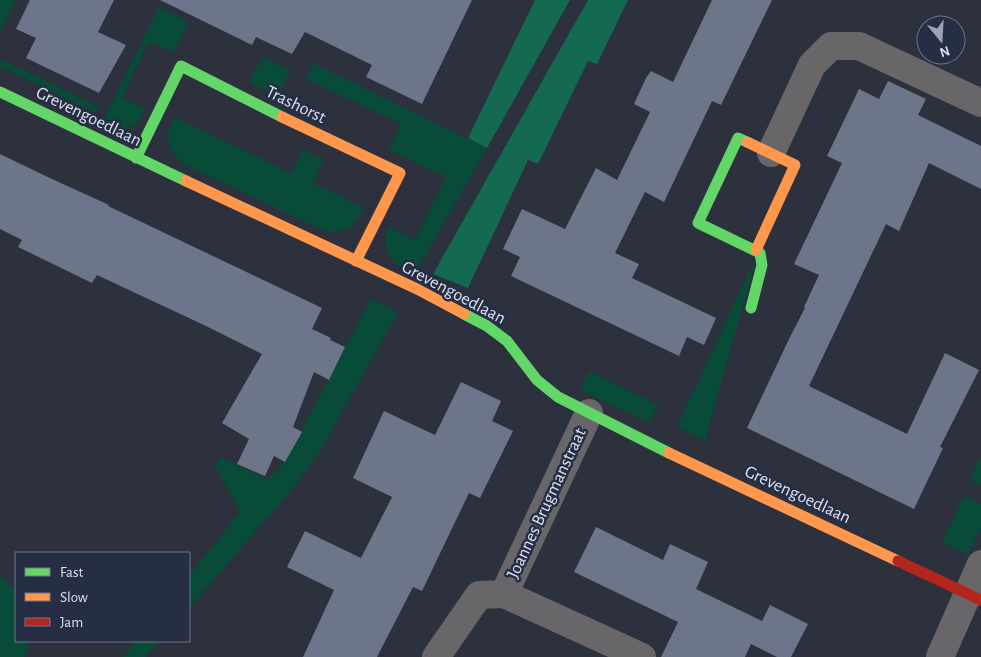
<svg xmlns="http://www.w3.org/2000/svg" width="981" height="657" font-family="'Alegreya Sans',sans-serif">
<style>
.green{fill:#084b38}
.forest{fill:#136a50}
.building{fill:#6c758a}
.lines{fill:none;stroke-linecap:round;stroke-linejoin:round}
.street{stroke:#686668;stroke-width:28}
.fast{stroke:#63d668;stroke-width:11}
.slow{stroke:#ff974d;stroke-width:11}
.jam{stroke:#b3261e;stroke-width:11}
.labels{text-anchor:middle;stroke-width:5;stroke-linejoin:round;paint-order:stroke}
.street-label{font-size:18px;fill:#dbe1ef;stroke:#252e44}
</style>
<rect width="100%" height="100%" fill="#2c313d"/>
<path class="green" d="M0,0H16L0,33Z
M159,7L189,22L173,53L149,42L122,98L145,109C138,131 120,133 101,124Z
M262,57L290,71L278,96L249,82Z
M1,59L99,107L95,113L0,66Z
M313,63L487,148L415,274C410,272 405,270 400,267C387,259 382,240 389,227L415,240L446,177L389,150L401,124L306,79Z
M174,117L291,173L303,150L324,160L313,183L364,208C355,226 348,232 327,232L185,165C166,148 164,140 174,117Z
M753,263L754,266L705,441L677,427Z
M371,299L395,310L397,315L319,453L308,468L292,490L189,608V576L240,512L215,466L220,457L267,479L285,462Z
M589,371L658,405L650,423L580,390Z
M981,456V485L970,480Z
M964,496L981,504V528L968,555L942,542Z
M0,576L16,590V641H27L28,652L24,657H0Z
M136,641H160L146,657H123Z"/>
<path class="forest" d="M535,0H570L487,148L468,138Z
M588,0H628L597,64L588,61L538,164L528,160L468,288L433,274Z"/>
<path class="building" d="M30,0H114L98,32L126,45L99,93L26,58L36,38L16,29Z
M160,0H472L422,104L366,77L372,65L305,32L292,54L256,37L252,45Z
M712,0H772L721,105L712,101L664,202L645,192L615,253L639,264L632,278L716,318L704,345L687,337L679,356L511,276L520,257L503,249L522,209L565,229L596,168L617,180L650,112L634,104L646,78L651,71L673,82Z
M888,81L926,99L918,115L981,146V189L929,163L899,231L886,224L809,386L907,434L945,353L979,370L940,447L943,448L914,509L747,428L789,339L805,308L804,307L819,275L794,264L842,163L827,156L859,89L879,99Z
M0,154L52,179L109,205L108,206L322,308L312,329L331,338L330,340L345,347L329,380L314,372L293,427L302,432L285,462L274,456L265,476L237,464L249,439L222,423L262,354L206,326L97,275L92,283L18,247L22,240L0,229Z
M461,382L501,401L492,421L513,431L480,498L469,493L422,591L413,587L377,657H303L334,590L287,567L305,531L361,558L392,497L353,478L384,411L435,435Z
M596,527L663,560L670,544L708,562L696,589L762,621L770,605L808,624L791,657H777L751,644L745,657H661L678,622L574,572Z"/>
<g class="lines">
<path class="street" d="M771,153L812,65L831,46H859L981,103
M589,413L504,594L642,657
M436,657L479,595L504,594
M940,657L981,564"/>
<path class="fast" d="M0,92L186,181
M747,142L738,138L698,223L760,253L762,265L751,308
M136,158L181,66L282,117
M464,314L487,326L507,341L537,380L558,397L669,453"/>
<path class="slow" d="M282,117L400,173L356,261
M747,142L795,165L756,250
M186,181L417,289L464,314
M669,453L898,561"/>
<path class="jam" d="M898,561L981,600"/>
</g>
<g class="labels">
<g class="street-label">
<text transform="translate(296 104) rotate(26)" y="6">Trashorst</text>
<text transform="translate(89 116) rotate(26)" y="6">Grevengoedlaan</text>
<text transform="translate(454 292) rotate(28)" y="6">Grevengoedlaan</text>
<text transform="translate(798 494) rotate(25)" y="6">Grevengoedlaan</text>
<text transform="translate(546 503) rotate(-65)" y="6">Joannes Brugmanstraat</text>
</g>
</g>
<rect x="15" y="552" width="175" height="90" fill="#252e44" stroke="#6e7688"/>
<rect x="25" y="568" width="25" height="8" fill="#63d668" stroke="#6e7688"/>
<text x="60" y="577" font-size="15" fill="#dbe1ef">Fast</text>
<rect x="25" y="593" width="25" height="8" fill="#ff974d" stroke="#6e7688"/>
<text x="60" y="602" font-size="15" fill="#dbe1ef">Slow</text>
<rect x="25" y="618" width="25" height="8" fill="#b3261e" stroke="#6e7688"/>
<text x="60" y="627" font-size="15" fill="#dbe1ef">Jam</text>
<g transform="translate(941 40) rotate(162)"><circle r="24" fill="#252e44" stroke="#6e7688"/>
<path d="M0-4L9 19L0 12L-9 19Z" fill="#9ea3b1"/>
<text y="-8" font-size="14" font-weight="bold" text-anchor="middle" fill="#dbe1ef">N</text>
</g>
</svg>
